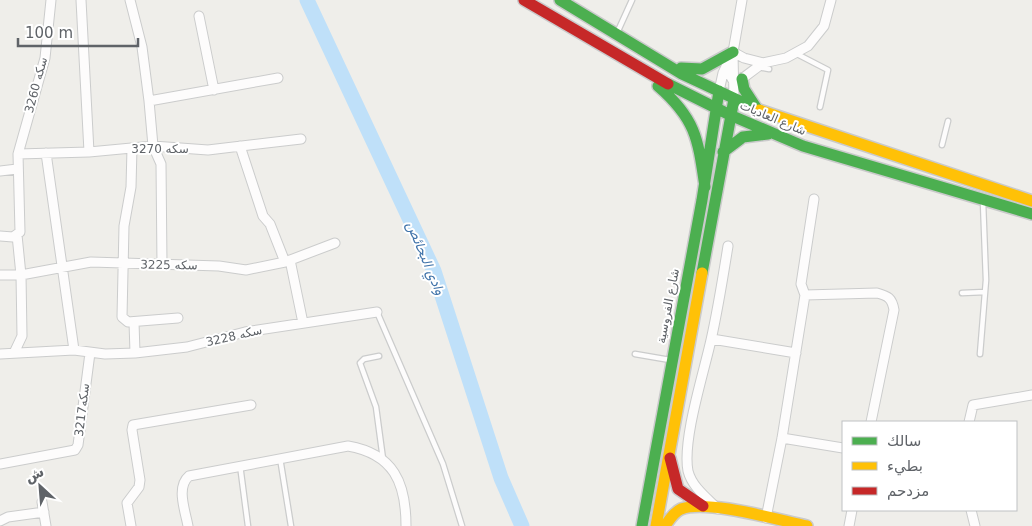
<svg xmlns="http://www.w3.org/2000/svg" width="1032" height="526" font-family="'DejaVu Sans',Vazirmatn,sans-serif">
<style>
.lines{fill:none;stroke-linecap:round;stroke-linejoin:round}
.river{stroke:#bfe0f9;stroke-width:15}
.lane-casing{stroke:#cbcccc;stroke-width:7}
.street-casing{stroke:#cbcccc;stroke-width:11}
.fast-casing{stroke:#cacacb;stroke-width:14}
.slow-casing{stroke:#cacacb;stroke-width:14}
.jam-casing{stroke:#cacacb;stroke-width:14}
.lane{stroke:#fdfcfc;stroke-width:4.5}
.street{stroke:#fdfcfc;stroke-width:9}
.fast{stroke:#4caf50;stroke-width:11}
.slow{stroke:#ffc107;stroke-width:11}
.jam{stroke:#c62828;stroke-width:11}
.labels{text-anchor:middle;stroke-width:4;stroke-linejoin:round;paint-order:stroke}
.street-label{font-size:12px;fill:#5f6368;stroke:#fff}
.water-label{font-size:14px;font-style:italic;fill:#4174aa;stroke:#fff}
</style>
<rect width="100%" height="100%" fill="#efeeea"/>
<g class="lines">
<path class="river" d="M307,0L434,271L501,478L522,526"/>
<defs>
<path id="lane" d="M617,33L632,0
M797,54L828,70L820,107
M758,67L769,69
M942,145L948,121
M962,293L985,292
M377,312L443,464L462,526
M635,354L670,360
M980,354L986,280L983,202
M379,356L364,359L360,363L376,407L383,459
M280,458L291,526
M240,465L248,526"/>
<path id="street" d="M81,0L89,152
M130,0L142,47L149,101
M199,16L214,90
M733,52L744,58L763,63
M733,54L734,99
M726,68L735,84L763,63L786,58L808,46L824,26L831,0
M719,91L723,73L733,52L742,0
M240,146L263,216L270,224L285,262
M132,148L131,187L124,226L122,317L128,322L178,318
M46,153L74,350
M18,154L89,152L153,146L208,150L301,139
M0,171L17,169
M0,236L13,237L20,232L18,154L45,58L51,0
M290,260L303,323
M162,264L161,164L153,146L149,101L278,78
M0,275H21L91,262L219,266L246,270L285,262L335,243
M805,295L877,293C888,296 892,298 894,310L871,422
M134,322L135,353
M712,339L796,353
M14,353L22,336L21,275L17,235
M0,354L74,350L105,354L135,353L187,347L245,332L377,312
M969,422L973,405L1032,395
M782,438L843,448
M0,464L75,450L78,445L90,353
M42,502L46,526
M718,509C707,498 692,487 688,471C682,440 704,372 711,340C718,309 723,277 728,246
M971,510L975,526
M766,518L782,438L805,295L801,284L814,199
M0,521L8,517L44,512
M131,526L127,503L139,487L140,480L132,430L133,425L251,405
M188,526C185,510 176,487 189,476L348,446C394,454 406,483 406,526
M849,526L852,510"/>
<path id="fast" d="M560,0L682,74L759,110
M681,68L702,69L733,52
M742,79L744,89L757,109
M668,84L730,115L803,146L1032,214
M658,86C696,119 698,139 705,187
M723,152L743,137L768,134
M702,273L734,99
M642,526L702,200L719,91"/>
<path id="slow" d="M759,110L1032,201
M656,526L702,273
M665,526C669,520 674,512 681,509C707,499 778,520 807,526"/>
<path id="jam" d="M524,0L668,84
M670,458L678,489L703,506"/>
</defs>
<use href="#lane" class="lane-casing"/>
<use href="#street" class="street-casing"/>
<use href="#fast" class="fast-casing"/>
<use href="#slow" class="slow-casing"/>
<use href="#jam" class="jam-casing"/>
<use href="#lane" class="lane"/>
<use href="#street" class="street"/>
<use href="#fast" class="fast"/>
<use href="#slow" class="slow"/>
<use href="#jam" class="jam"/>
</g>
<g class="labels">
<g class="street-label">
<text transform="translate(36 85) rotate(-75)" y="4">سكه 3260</text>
<text transform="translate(773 118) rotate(23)" y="4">شارع العاديات</text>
<text x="160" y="153">سكه 3270</text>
<text transform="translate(169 265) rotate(1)" y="4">سكه 3225</text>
<text transform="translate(668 306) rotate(-79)" y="4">شارع الفروسية</text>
<text transform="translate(234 336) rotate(-13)" y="4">سكه 3228</text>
<text transform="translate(82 410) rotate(-83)" y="4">سكه3217</text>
</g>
<g class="water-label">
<text transform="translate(426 258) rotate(67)" y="5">وادي البحائص</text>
</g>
</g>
<rect x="842" y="421" width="175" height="90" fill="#ffffff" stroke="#bfc1c3"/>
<rect x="852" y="437" width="25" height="8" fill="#4caf50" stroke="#bfc1c3"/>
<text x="887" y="446" font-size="15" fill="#5f6368">سالك</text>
<rect x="852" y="462" width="25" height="8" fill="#ffc107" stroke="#bfc1c3"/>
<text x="887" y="471" font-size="15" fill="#5f6368">بطيء</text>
<rect x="852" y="487" width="25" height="8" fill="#c62828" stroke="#bfc1c3"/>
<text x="887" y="496" font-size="15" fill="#5f6368">مزدحم</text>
<g transform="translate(40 486) rotate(334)" stroke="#ffffff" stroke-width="4" paint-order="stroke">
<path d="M0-4L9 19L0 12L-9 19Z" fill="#5f6368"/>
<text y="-8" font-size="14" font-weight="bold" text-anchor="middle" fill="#5f6368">ش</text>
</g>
<path d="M18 38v8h120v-8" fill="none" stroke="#5f6368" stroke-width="2.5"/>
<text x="25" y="38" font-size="15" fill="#5f6368" stroke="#ffffff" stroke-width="4" paint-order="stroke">100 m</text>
</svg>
